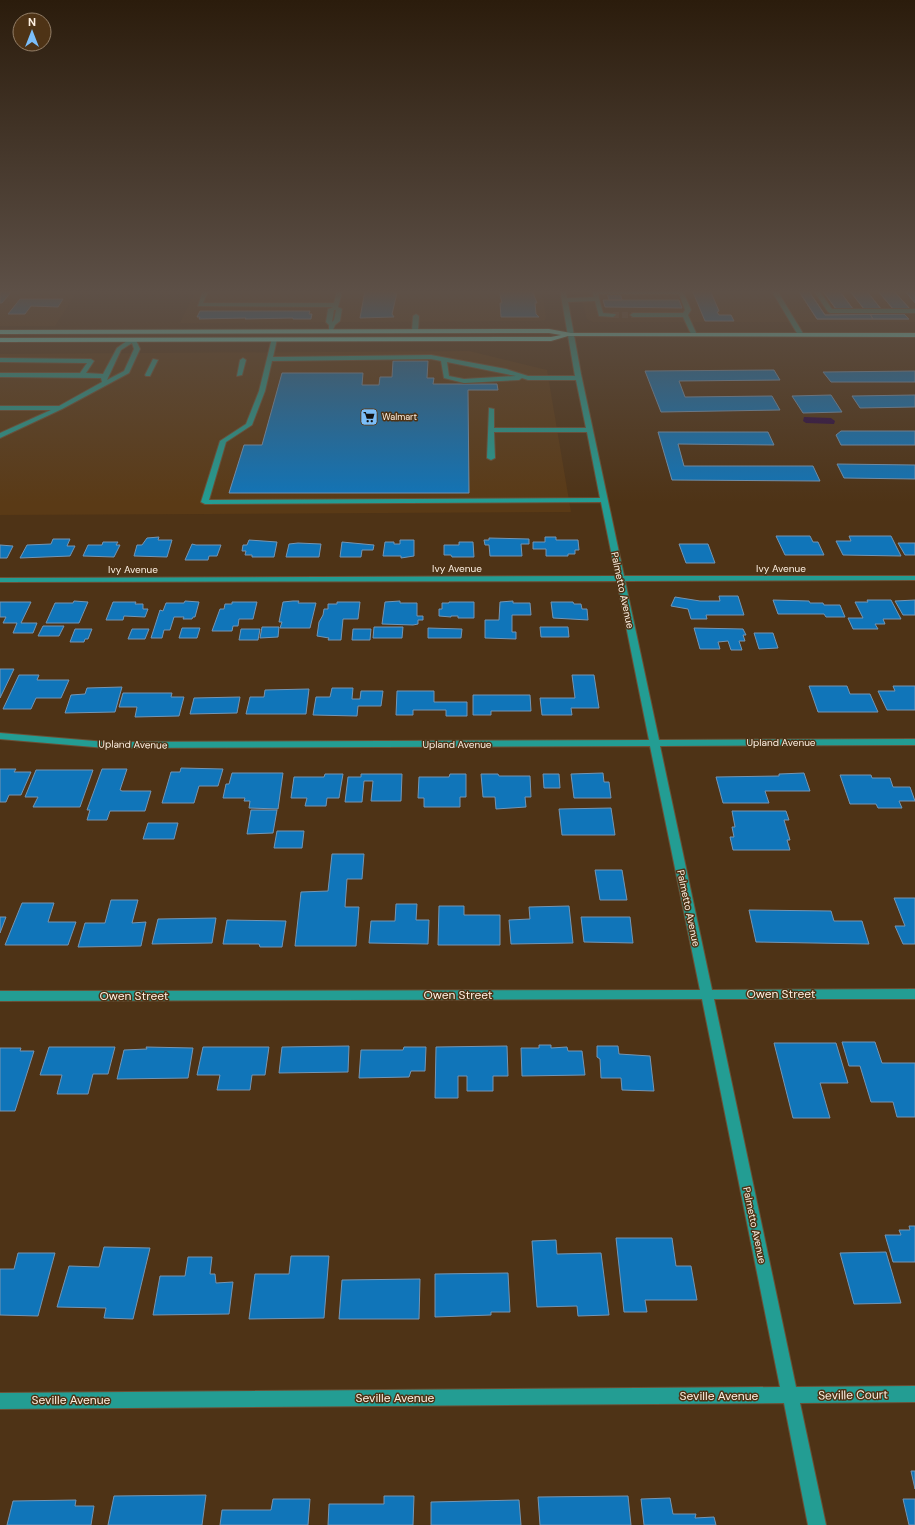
<svg xmlns="http://www.w3.org/2000/svg" width="915" height="1525" font-family="'DM Sans',sans-serif">
<style>
.built{fill:#5a3a16}
.water{fill:#290841}
.building{fill:#1075b9;stroke:#7495b3}
.lines{fill:none;stroke-linecap:round;stroke-linejoin:round}
.minor-tunnel{stroke:#684f35;stroke-width:6;stroke-dasharray:6 3;stroke-linecap:butt}
.minor-casing{stroke:#6a5137;stroke-width:2}
.major-casing{stroke:#6a5137;stroke-width:2}
.minor{fill:#239d93;fill-rule:evenodd}
.major{fill:#70f1e4;fill-rule:evenodd}
.labels{text-anchor:middle;stroke-width:3;stroke-linejoin:round;paint-order:stroke}
.far-poi-label{font-size:9px;fill:#fdf0e2;stroke:#4e3316;text-anchor:start}
.street-label{font-size:10px;fill:#fdf0e2;stroke:#4e3316}
.near-street-label{font-size:12px;fill:#fdf0e2;stroke:#4e3316}
</style>
<rect width="100%" height="100%" fill="#4e3316"/>
<path class="built" d="M0,290H78L55,326H0Z
M196,290H542L546,317L545,320L538,321L180,323Z
M579,290H915V322H593L587,319Z
M469,351L547,370L571,512L0,515V354Z"/>
<path class="water" d="M804,417L831,418L835,421L834,424L806,423L803,421Z"/>
<path class="building" d="M0,290H13L2,303H0Z
M365,290H395L394,293H397L392,314L394,317L360,318Z
M499,290H532L537,303H535L536,314L539,317H501L500,303H502Z
M606,290H619L622,300H609Z
M692,290H710L719,311L717,312L719,315H731L734,321H705Z
M798,290H808L825,315L904,314L909,319H817Z
M798,290H808L825,315L870,314L873,319H817Z
M822,290H839L853,309H836Z
M822,290H839L853,309H836Z
M849,290H866L881,309H864Z
M849,290H866L881,309H864Z
M877,290H893L910,309H893Z
M877,290H893L910,309H893Z
M904,290H915V303Z
M904,290H915V303Z
M20,299H63L58,307L31,306L25,314H8Z
M603,300H679L682,308L605,307Z
M200,311H310L309,314H312L311,319H293V318L245,319L246,318L199,319L200,317H197Z
M870,314H904L909,319H873Z
M393,361H428L427,378H434L433,384H497L498,390H468L469,493H229L244,445H262L282,373H363L362,385H379L380,377H392Z
M774,370L780,380L679,381L685,397L772,396L780,410L661,412L645,371Z
M915,371V382H831L823,372Z
M831,395L842,412L803,413L792,396Z
M915,395V407L860,408L852,396Z
M841,431H915V445H841L836,435Z
M658,432H768L774,445L678,444L684,466H813L820,481L672,480Z
M837,464L915,465V479L844,478Z
M776,536H810L813,542H818L824,555H785Z
M849,536H891L901,556L843,555L836,541H851Z
M159,537L158,540H172L167,557L134,556L137,545H142L147,538Z
M545,537H556V540H578L579,550H575V554H568V556H546V549H533V542H545Z
M489,538L529,539V544H521L522,556H490L489,545H485L484,540H489Z
M53,539H70L67,546H75L70,556L20,558L27,545L51,544Z
M249,540L277,542L274,557H252V555H245L246,551H242L243,545H247Z
M400,540H414V556L401,558V556H383L385,542H394V544H400Z
M103,542H118L116,545H120L114,557L83,556L88,545H102Z
M342,542L374,545L373,550H362L361,557H340Z
M459,542H473L474,557H452L451,555H444V545H459Z
M298,543L321,544L319,557H286L289,544Z
M898,543H915V555H905Z
M192,544L196,545H221L217,556H209L208,560H185Z
M679,544H708L715,563H686Z
M0,545L13,546L7,558H0Z
M719,596H738L744,615H706L707,619H691L688,609L671,606L675,597L700,601H720Z
M773,600L809,601L810,603H823L824,605H840L845,617H826L824,614H778Z
M867,600H891L901,619H883L885,624H875L878,629H853L848,618H863L855,602H868Z
M915,600V615H903L895,601Z
M74,601L88,602L79,623H46L55,603H73Z
M185,601L199,602L195,617H193L192,619H183L184,617H174L170,630H164L162,638H151L160,610L163,611L166,603H184Z
M293,601H299L298,603H316L310,628H280L282,622H279L283,602Z
M400,601V603H417V616H423V620H418V624L413,625L382,624L385,602Z
M513,601V603H530L531,615H512V632H516V639L485,638V620H499L500,602Z
M0,602H31L21,623H37L33,633H13L17,623H3L6,617H0Z
M113,602H136L135,604H143V609H148L145,617L124,616L123,620H106Z
M232,602H257L253,619H239L238,626H233L232,631H212L220,609H224L225,604H232Z
M337,602H360L358,619H343L341,640H328L329,638L317,636L319,622L323,615L324,609H328V604H337Z
M449,602H474V618H458V616H451V617L439,616V609H442V603H449Z
M551,602H573L574,604H581L582,609H587L588,620L553,618Z
M43,626H64L59,636H38Z
M262,627H279L278,637L260,638Z
M374,627H403L402,638H373Z
M540,627H568L569,637H541Z
M182,628H200L197,638H179Z
M428,628L462,629L461,638H428Z
M694,628L743,629L746,635H743L745,641H739L742,650H731L728,641L718,642L720,649H700Z
M75,629H92L88,639H85L84,642H70Z
M132,629H149L145,639H128Z
M241,629H260L258,640H239Z
M353,629H371L370,640H352Z
M754,633H773L778,648L759,649Z
M0,669H14L0,698Z
M19,675H39L37,680H69L61,698H36L31,709H3Z
M572,675H594L599,708H571L572,715H542L540,698H575Z
M809,686H847L850,694H870L878,712H818Z
M893,686H915V710H887L878,691H895Z
M122,687L115,712L65,713L71,695L85,694L87,688Z
M332,688H353L352,699H360L361,691H383L381,706H358L357,716L313,715L316,697H330Z
M309,689L306,714H246L250,697H264L265,690Z
M397,691H434V702H467V716H446V710H413V715H396Z
M123,693H172L171,697H184L179,716L135,717L137,707H119Z
M473,695H530L531,711H491V715H473Z
M240,697L237,713L190,714L194,698Z
M181,768L223,769L218,786H199L194,803H162L171,772H180Z
M0,769H16L14,772H31L21,795H9L6,802H0Z
M102,769H127L120,790L122,791H151L145,811H110L107,820H87L90,810H87Z
M36,770H93L80,807H33L38,797H25Z
M232,773H283L278,809L249,808L250,801H244L245,798H223L226,784H229Z
M603,773L604,782H609L611,798H574L571,774Z
M804,773L810,791H765L769,803H723L716,777L779,776V774Z
M325,774H343L339,798H327L326,806H305L307,798H291L294,777H324Z
M361,774H402L401,801H371L373,781H364L362,802H345L348,777H361Z
M450,774H466V797H460V807H424V798H418L419,777H449Z
M481,774H498L499,776H530L531,797H525L526,807L496,809L495,797H483Z
M543,774H559L560,788H544Z
M840,775H871L872,778H890L893,787H910L915,801H899L902,808H878L876,804H850Z
M611,808L615,835H562L559,809Z
M251,810H277L273,833L247,834Z
M732,811H786L789,820H784L790,840H787L790,850H733L730,837H734L732,827H735Z
M148,823H178L174,839H143Z
M277,831H304L302,848H274Z
M332,854H364L362,879H347L345,907H359L356,946H295L301,892L328,891Z
M595,870H622L627,900H600Z
M894,898H915V944H903L895,926H905Z
M111,900H138L132,923L146,922L141,946L78,947L85,923H105Z
M22,903H54L48,922H76L68,945H5Z
M396,904H417L416,920H429L428,944L369,943L371,921H395Z
M439,906H464V915H500V945H438Z
M569,906L573,943L511,944L509,920L530,919L529,907Z
M749,910L831,911L834,921H862L869,944L756,942Z
M0,917H6L0,933Z
M581,917H630L633,943L584,942Z
M216,918L212,943L152,944L158,919Z
M227,920L286,921L282,947H260L259,944H223Z
M842,1042H875L882,1063H915V1117H897L893,1102H871L860,1066H849Z
M774,1043H836L848,1083H820L830,1118H793Z
M539,1045H551V1048L567,1047L568,1051H582L585,1075L522,1076L521,1048H539Z
M349,1046L348,1072L279,1073L282,1047Z
M507,1046L508,1076H493V1091H467V1076H458V1098H435L436,1047Z
M597,1046H618L619,1054L650,1056L654,1091L622,1090L621,1078H601L600,1059L597,1057Z
M49,1047H115L108,1074H93L88,1094H57L62,1075H40Z
M146,1047L193,1048L188,1078L117,1079L124,1050L147,1049Z
M203,1047H269L265,1075H252L250,1090H217L220,1075H197Z
M404,1047H426L425,1071H411L409,1077L359,1078L361,1050H403Z
M0,1048H21L20,1051H34L15,1111H0Z
M909,1226H915V1262H893L885,1235H901L899,1230H910Z
M616,1238H672L676,1266H691L697,1300H645L647,1312H624Z
M556,1240L557,1254L601,1253L609,1315L578,1316L577,1306L537,1307L532,1241Z
M104,1247L150,1248L133,1319L104,1318L106,1308L57,1307L69,1266L99,1267Z
M886,1252L901,1303L854,1304L840,1253Z
M18,1253H55L38,1316L0,1315V1269H14Z
M291,1256H329L324,1318L249,1319L255,1274H289Z
M188,1257H212L210,1274H215L216,1283L233,1282L229,1314L153,1315L160,1276H185Z
M508,1273L510,1312H491V1315L435,1317V1274Z
M420,1279L419,1319H339L342,1280Z
M911,1471H915V1489Z
M206,1495L202,1525H108L114,1496Z
M384,1496H414L413,1525H328L329,1504H384Z
M628,1496L631,1525H540L538,1497Z
M670,1498L673,1514H696L695,1518L714,1517L716,1525H644L641,1499Z
M273,1499H310L308,1525H220L222,1510H271Z
M903,1499H915V1525H909Z
M76,1500L75,1506H94L91,1525H7L13,1501Z
M519,1500L521,1525H431V1502Z"/>
<g class="lines">
<path class="minor-tunnel" d="M613,315H633"/>
<defs>
<path id="minor" d="M203,290H209L203,303H334L337,290H343L338,307L342,309L340,321L335,325L333,330H329V325L326,322L328,309L333,307L198,306ZM334,310H336L334,320L332,322Z
M560,290H566L567,298L594,297L592,292L595,290L683,291L691,310L688,315L697,335L692,336L683,317H633L630,315L633,313H683L685,310L679,294H598L603,313L615,314L616,315L613,317L599,316L595,301L568,302L581,374L624,576H915V580L625,581L659,740L915,739V745L660,746L712,990L915,989V999H714L796,1387L915,1386V1402L800,1403L826,1525H808L784,1403L0,1409V1393L780,1387L702,999L0,1001V991L700,990L650,746L106,748L0,739V733L106,742L649,740L617,581L0,582V578L616,576L601,502L205,504L201,502L220,441L246,424L259,391L272,338L277,339L273,357L431,355L506,369L528,376H575ZM431,359L441,361L444,378L464,383L519,380L522,378L528,380H576L586,428H494V409L489,408L487,458L491,460L495,458L494,432H587L600,498L209,500L226,442L252,425L265,391L272,361ZM447,362L516,376L464,379L449,376Z
M771,290H777L804,335L803,336L798,335Z
M813,290H819L832,309H915V313H830L828,312Z
M416,314L419,316L418,331L415,333L412,331L413,316Z
M131,338H135L140,349L129,373L62,409L0,438V433L51,410H0V406H59L102,382L101,378L0,377V373H80L87,363L0,362V358L91,359L94,361L86,373L103,374L117,348ZM132,343L134,349L124,371L107,380L121,350Z
M243,358L246,360L242,375L237,376L240,360Z
M153,359L158,360L150,376H146L145,375Z"/>
<path id="major" d="M549,329L571,333H915V337L568,336L551,341L0,342V338L551,337L561,335L549,333L0,334V330Z"/>
</defs>
<use href="#minor" class="minor-casing"/>
<use href="#major" class="major-casing"/>
<use href="#minor" class="minor"/>
<use href="#major" class="major"/>
</g>
<linearGradient id="sky" x2="0" y2="1"><stop stop-color="#2b1c0c"/><stop offset="0.58" stop-color="#5d5047"/><stop offset="1" stop-color="#5d5047" stop-opacity="0"/></linearGradient>
<rect width="915" height="503" fill="url(#sky)"/>
<defs>
<symbol id="supermarket-square" viewBox="-11 -11 22 22"><rect x="-9" y="-9" width="18" height="18" rx="4" fill="#7bbef9" stroke="#4e3316"/><path d="M-6-5.5h2.5l.6 2H6L4.5 2H-2.5L-4.4-4H-6ZM-1.5 3.2a1.3 1.3 0 1 0 .1 0ZM3 3.2a1.3 1.3 0 1 0 .1 0Z" fill="#111"/></symbol>
</defs>
<g fill-rule="evenodd">
<use href="#supermarket-square" x="359" y="407" width="20" height="20"/>
</g>
<g class="labels">
<g class="far-poi-label">
<text x="382" y="420">Walmart</text>
</g>
<g class="street-label">
<text x="457" y="572">Ivy Avenue</text>
<text x="781" y="572">Ivy Avenue</text>
<text x="133" y="573">Ivy Avenue</text>
<text transform="translate(623 590) rotate(78)" y="4">Palmetto Avenue</text>
<text x="781" y="746">Upland Avenue</text>
<text transform="translate(133 744) rotate(1)" y="4">Upland Avenue</text>
<text x="457" y="748">Upland Avenue</text>
<text transform="translate(689 908) rotate(78)" y="4">Palmetto Avenue</text>
<text transform="translate(755 1225) rotate(78)" y="4">Palmetto Avenue</text>
</g>
<g class="near-street-label">
<text x="781" y="998">Owen Street</text>
<text x="458" y="999">Owen Street</text>
<text x="134" y="1000">Owen Street</text>
<text transform="translate(853 1395) rotate(-1)" y="4">Seville Court</text>
<text x="719" y="1400">Seville Avenue</text>
<text x="395" y="1402">Seville Avenue</text>
<text x="71" y="1404">Seville Avenue</text>
</g>
</g>
<g transform="translate(32 32)"><circle r="19" fill="#4e3316" stroke="#947f68"/>
<path d="M0-3L7 15L0 10L-7 15Z" fill="#7bbef9"/>
<text y="-6" font-size="11" font-weight="bold" text-anchor="middle" fill="#fdf0e2">N</text>
</g>
</svg>
